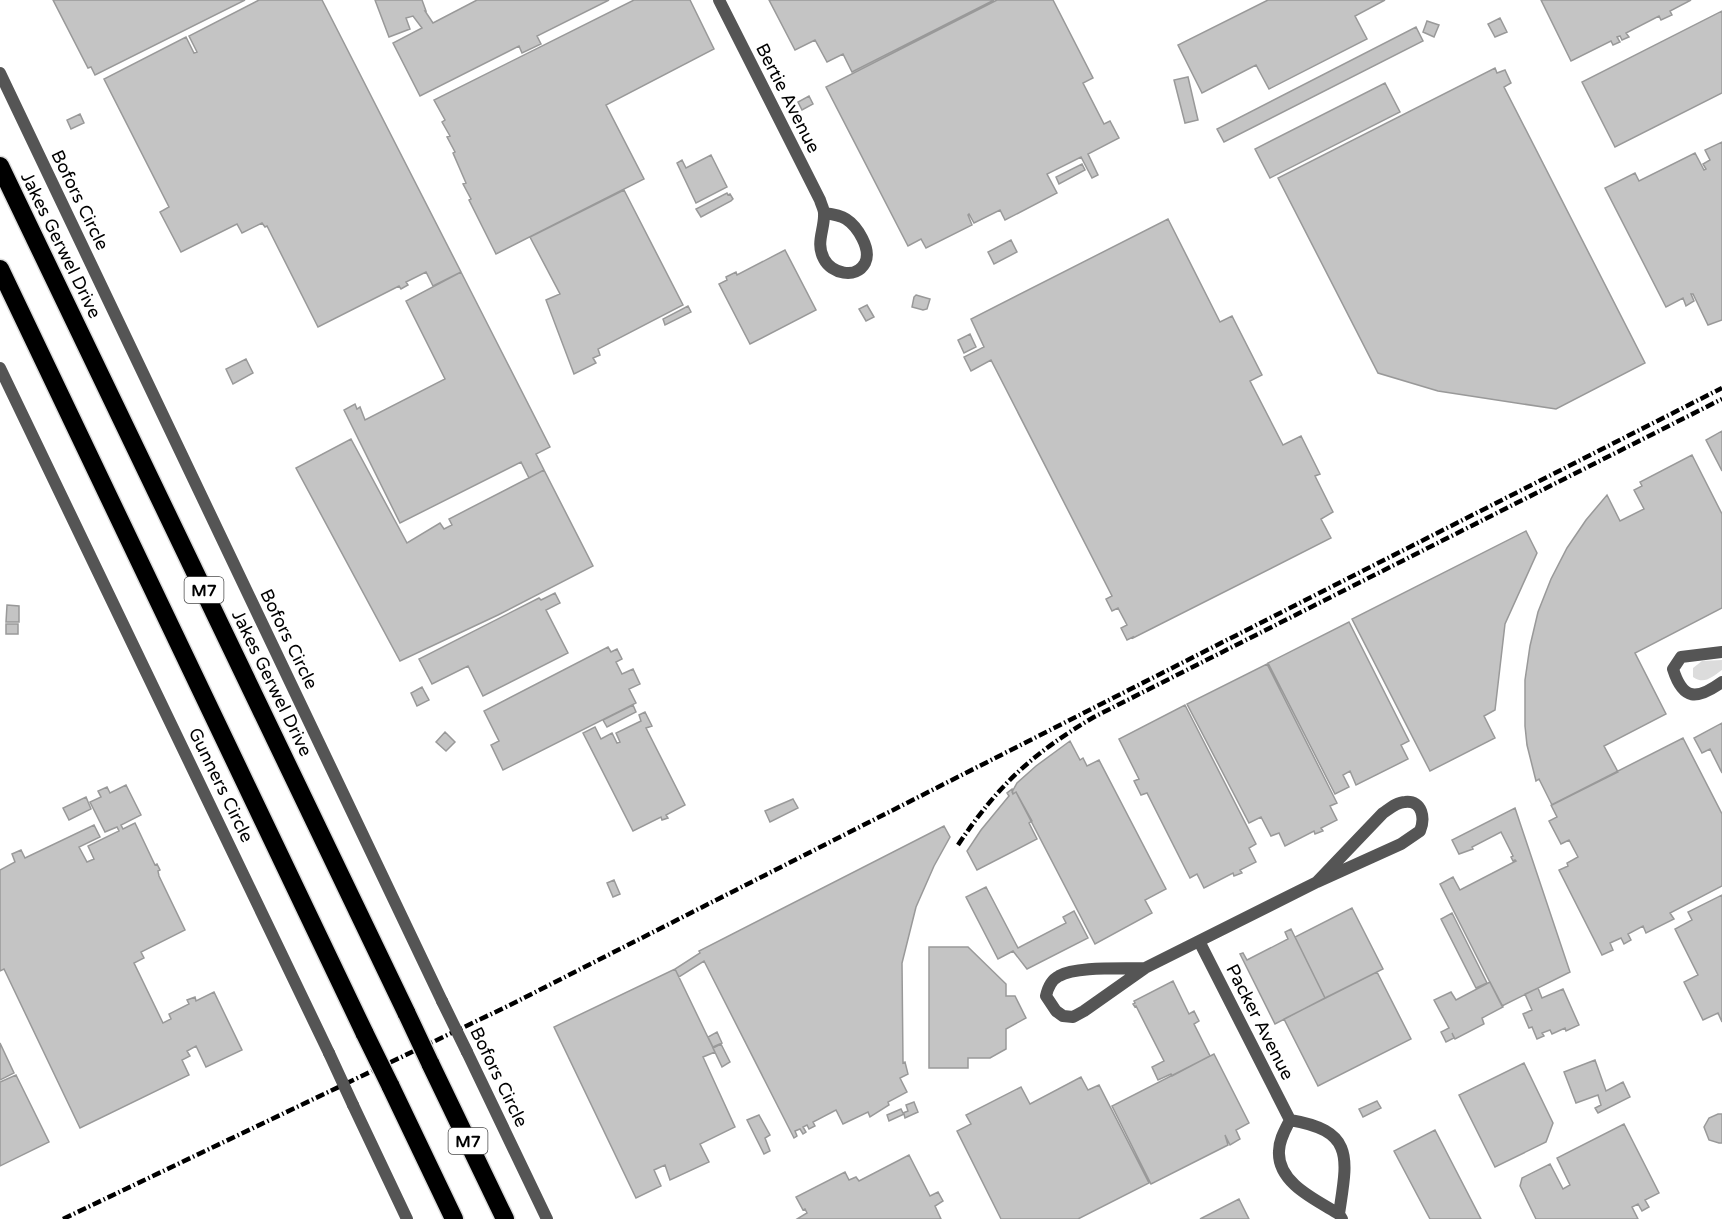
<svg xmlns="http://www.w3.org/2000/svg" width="1722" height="1219" font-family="'Varela Round',sans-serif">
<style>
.green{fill:#dcdcdc}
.building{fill:#c4c4c4;stroke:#999;stroke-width:1.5}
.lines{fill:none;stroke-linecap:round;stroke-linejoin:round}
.highway-casing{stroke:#dbdbdb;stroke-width:21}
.street{stroke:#555;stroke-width:12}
.highway{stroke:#000;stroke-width:18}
.rail{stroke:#000;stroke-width:4.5;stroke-dasharray:9 3 1.5 3;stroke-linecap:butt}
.highway-bridge-casing{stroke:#dbdbdb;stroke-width:21;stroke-linecap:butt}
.street-bridge{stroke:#555;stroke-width:12}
.highway-bridge{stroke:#000;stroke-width:18}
.labels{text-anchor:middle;stroke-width:4.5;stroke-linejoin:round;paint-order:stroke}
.shield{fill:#fff;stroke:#4c4c4c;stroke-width:1.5}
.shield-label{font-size:16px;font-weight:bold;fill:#000}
.street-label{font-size:18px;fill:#000;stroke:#fff}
</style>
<rect width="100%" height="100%" fill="#fff"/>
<path class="green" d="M1722,660V670C1712,677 1704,685 1693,677V668L1702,661Z"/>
<path class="building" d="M53,0H245L95,75L91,67L88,68Z
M259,0H322L461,272L433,286L426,272L406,282L408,285L401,289L399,286L318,327L267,226L265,227L262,223L242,233L237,224L181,252L160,212L169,207L104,79L186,37L194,53L197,52L189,36Z
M375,0H422L426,11H425L433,23L477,0H609L537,36L541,44L522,53L519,46L420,96L393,43L422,28L413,16L406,18L410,29L389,37Z
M634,0H690L714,49L606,105L644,179L496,254L469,200L471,199L463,184L466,183L453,153L455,152L447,137L450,136L442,122L445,120L434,100Z
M769,0H994L852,72L843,54L827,62L815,40L795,50Z
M997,0H1053L1093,78L1083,83L1104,124L1110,121L1119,138L1088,154L1098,175L1092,178L1081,157L1047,174L1057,193L1005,220L1000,210L974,223L969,214L968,215L972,225L926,248L921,239L908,246L826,87Z
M1268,0H1385L1355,16L1367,39L1269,89L1256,65L1202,93L1178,45Z
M1541,0H1691L1670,11L1672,15L1661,20L1659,16L1626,33L1629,37L1622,40L1620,36L1617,37L1620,42L1613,45L1611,41L1571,61Z
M1722,11V93L1615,147L1582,82Z
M1500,18L1507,32L1495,37L1488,24Z
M1427,21L1439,25L1434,37L1423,32Z
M1416,27L1423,41L1224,142L1217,129Z
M1495,68L1497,73L1505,70L1511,83L1504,87L1645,363L1556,409L1438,391L1378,373L1278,178Z
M1188,77L1198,120L1185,123L1174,80Z
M1385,83L1400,112L1270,178L1255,149Z
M809,96L813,104L802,110L798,102Z
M80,114L84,123L71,129L67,120Z
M1722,142V320L1708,325L1693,294H1691L1694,301L1686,306L1683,298L1666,307L1605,188L1635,173L1639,181L1695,153L1704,170L1706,169L1703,164L1710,160L1705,150Z
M711,155L727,187L696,203L677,163L682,160L686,168Z
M1082,164L1085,170L1059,184L1056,177Z
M624,190L683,305L598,349L600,355L593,358L596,363L574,374L546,300L560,294L530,237Z
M727,193L728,195L730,194L733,199L731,201L701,217L696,209Z
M1168,219L1220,322L1232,316L1262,375L1250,381L1283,445L1301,436L1320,474L1315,476L1333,512L1321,519L1331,538L1133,638V637L1127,640L1121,628L1127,625L1118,608L1112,611L1106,599L1112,596L991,360L971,371L964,357L984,347L971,319Z
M1011,240L1017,252L994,264L988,252Z
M785,250L816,310L750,344L719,284L727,280L726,277L736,272L737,275Z
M461,272L550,447L536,454L544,470L529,478L521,462L400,523L344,410L355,404L357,409L360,407L365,420L445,379L406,301Z
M916,295L930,299L927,309L923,310L912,307L914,297Z
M867,305L874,317L866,321L859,309Z
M688,306L691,312L665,325L663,319Z
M970,334L976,347L964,353L958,340Z
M246,359L253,373L233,384L226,369Z
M1722,431V471L1706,440Z
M351,439L407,543L440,523L444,529L452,525L449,519L544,470L593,566L498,615L400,661L296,468Z
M1692,455L1722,514V608L1635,653L1666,714L1604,746L1618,772L1552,805L1539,779L1536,781L1527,745L1525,726V680L1530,646L1538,612L1551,579L1567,548L1586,520L1607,495L1620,521L1644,509L1634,490L1642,486L1640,482Z
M1526,531L1537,553L1505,624L1495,710L1484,716L1495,738L1430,771L1352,619Z
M555,593L560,603L546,610L568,653L483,696L468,666L432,684L419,659L539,598L541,600Z
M7,605L19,606V622H6Z
M1349,622L1409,741L1401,745L1408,759L1356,785L1350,771L1343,775L1349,787L1335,794L1268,663Z
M6,624H18V634H6Z
M608,647L611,652L617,649L622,659L616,662L622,674L633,669L640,684L629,689L636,703L503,770L491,745L499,741L484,711Z
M1267,664L1337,803L1330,806L1337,820L1321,828L1323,831L1315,834L1314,831L1285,846L1279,833L1271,836L1261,817L1249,823L1187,704Z
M422,687L429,700L417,706L411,693Z
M633,705L636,712L607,727L603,720Z
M1185,705L1256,844L1249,848L1256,862L1240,870L1242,873L1234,876L1233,873L1204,888L1197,874L1190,878L1147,793L1141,795L1134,781L1139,779L1119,739Z
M645,712L652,726L646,728L685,805L666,815L668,818L662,820L661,817L633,831L583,733L595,727L601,739L612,733L617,743L620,742L616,733L641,721L639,715Z
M1722,723V773L1710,749L1702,753L1694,738Z
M445,732L455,742L446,751L436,742Z
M1683,738L1722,814V886L1670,913L1674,919L1646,933L1643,926L1628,934L1631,940L1624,944L1621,938L1610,943L1613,950L1602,955L1559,870L1568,866L1567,863L1578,857L1569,840L1561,844L1549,821L1557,817L1551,805Z
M1070,741L1080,760L1083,758L1087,766L1099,760L1166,889L1145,900L1152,913L1095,944L1016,792L1013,794L1012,792L1017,783L1036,766Z
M126,785L141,815L121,825L123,829L135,823L155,865L157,864L160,870L158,871L159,876L185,930L141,952L144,958L134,963L163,1023L171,1019L169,1014L189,1004L187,1000L195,997L196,1001L214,992L242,1050L206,1067L196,1046L187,1051L190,1056L182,1060L189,1075L80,1128L4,969L0,971V870L15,862L12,854L21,850L25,858L94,825L100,837L79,847L87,862L94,859L88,846L119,831L117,827L105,832L90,802L101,797L98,791L107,787L110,793Z
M1012,789L1013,794L1016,792L1032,821L1029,823L1037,839L977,870L967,851L981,830L1009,796L1007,793Z
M86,797L91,809L69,820L63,808Z
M793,799L798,808L770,822L765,811Z
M1515,808L1570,972L1502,1006L1440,884L1453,877L1460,890L1516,861L1515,860L1513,861L1511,857L1513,856L1501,832L1472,847L1473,849L1459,854L1452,840Z
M944,826L950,837L934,866L916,907L902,963L903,1063L905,1062L908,1074L900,1078L907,1092L888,1102L889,1105L870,1117L868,1112L843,1124L836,1110L813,1122L815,1126L809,1129L807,1125L803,1127L806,1132L803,1134L800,1129L795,1131L797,1136L794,1138L704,961L679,977L675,969L700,953L699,951Z
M614,880L620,894L613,897L607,883Z
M986,887L1018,948L1066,923L1063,917L1074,911L1088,938L1027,969L1013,951L998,959L966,897Z
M1722,895V1022L1718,1013L1703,1020L1684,982L1698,975L1675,929L1692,920L1688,912Z
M1352,908L1383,969L1325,998L1295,937Z
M1452,913L1487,983L1476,988L1441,919Z
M1291,929L1325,998L1275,1024L1240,954L1243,953L1247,960L1288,939L1285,932Z
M929,947H968L1006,984V996H1015L1026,1018L1006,1029V1049L990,1058H968V1068H929Z
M675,969L715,1052L703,1057L735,1127L700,1144L709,1162L670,1180L665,1165L654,1170L661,1186L636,1198L554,1027Z
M1377,972L1411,1039L1318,1086L1284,1019Z
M1173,981L1189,1014L1194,1011L1199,1021L1194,1024L1210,1056L1172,1076L1171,1074L1158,1080L1152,1067L1164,1061L1136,1006L1135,1007L1133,1004L1135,1003L1134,1001Z
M1490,982L1503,1007L1482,1018L1484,1024L1455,1039L1452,1033L1454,1038L1446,1042L1441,1032L1449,1028L1434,1000L1451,992L1456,1000Z
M1538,988L1542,998L1563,989L1579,1025L1566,1031L1565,1028L1552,1034L1550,1030L1542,1033L1544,1036L1537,1039L1532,1027L1529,1028L1523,1014L1532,1010L1525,994Z
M717,1032L722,1043L713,1047L708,1037Z
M0,1043L14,1073L0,1080Z
M721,1044L730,1062L722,1067L713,1048Z
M1214,1054L1249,1123L1236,1130L1240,1139L1230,1145L1225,1135L1228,1145L1151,1184L1112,1106Z
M1595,1060L1606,1091L1623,1082L1630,1097L1598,1113L1595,1108L1601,1105L1598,1095L1576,1103L1564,1072Z
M1524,1063L1553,1123L1546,1142L1495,1167L1459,1095Z
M16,1075L49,1142L0,1166V1082Z
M1081,1077L1088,1090L1099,1085L1149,1183L1078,1219H1001L957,1131L971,1124L966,1115L1021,1087L1030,1104Z
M1377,1101L1381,1108L1363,1117L1359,1109Z
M914,1102L918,1112L905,1118L904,1114L889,1121L887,1115L901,1109L903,1113L908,1111L906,1105Z
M1718,1114H1722V1143H1719L1709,1140L1704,1127L1709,1118Z
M759,1115L770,1135L765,1138L770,1151L764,1154L747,1120Z
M1624,1124L1659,1193L1645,1200L1649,1207L1642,1211L1638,1204L1632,1207L1638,1219H1536L1520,1186L1522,1178L1550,1164L1563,1189L1570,1185L1557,1158Z
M1435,1130L1481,1219H1430L1394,1151Z
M909,1155L930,1196L938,1192L943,1201L935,1206L941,1219H797L807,1213L805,1209L803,1210L796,1197L845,1172L849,1180L856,1177L859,1181Z
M1239,1199L1249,1219H1200Z"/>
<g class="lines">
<defs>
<path id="highway" d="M0,166L407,1014
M0,269L365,1034
M430,1063L505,1219
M390,1085L454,1219"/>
</defs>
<use href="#highway" class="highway-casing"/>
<path class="street" d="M719,0L820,200C821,204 824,209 824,213C825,229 815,243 824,259C831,273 856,280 865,263C872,249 857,226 846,219C840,215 832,214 824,213
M0,73L442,1001
M0,368L329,1053
M1722,652L1681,657L1673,669C1683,701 1697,700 1722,682
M1199,941L1290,1120
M1145,968C1124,969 1076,966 1059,976C1051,980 1048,987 1046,996L1056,1011L1063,1016L1073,1017L1084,1011L1145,968L1317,882L1401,844L1420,831C1425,819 1423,800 1405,802C1397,802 1389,809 1383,813L1317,882
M467,1052L547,1219
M353,1105L407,1219
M1290,1120C1285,1130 1279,1140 1279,1151C1277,1183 1316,1200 1339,1214L1342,1219
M1290,1120C1356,1131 1347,1159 1339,1214"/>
<use href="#highway" class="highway"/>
<path class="rail" d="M958,845C998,785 1033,753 1094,717L1722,399
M63,1219L508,1006L1722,388"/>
<defs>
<path id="highway-bridge" d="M407,1014L430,1063
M365,1034L390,1085"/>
</defs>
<use href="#highway-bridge" class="highway-bridge-casing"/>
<path class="street-bridge" d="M442,1001L467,1052
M329,1053L353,1105"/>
<use href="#highway-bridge" class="highway-bridge"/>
</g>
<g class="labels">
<g class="shield">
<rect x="184.5" y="577" width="39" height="26" rx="4.5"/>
<rect x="448.5" y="1128" width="39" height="26" rx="4.5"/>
</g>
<g class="shield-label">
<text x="204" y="596">M7</text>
<text x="468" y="1147">M7</text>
</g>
<g class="street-label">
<text transform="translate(788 98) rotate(63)" y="6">Bertie Avenue</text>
<text transform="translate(80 200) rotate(64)" y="6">Bofors Circle</text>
<text transform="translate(61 245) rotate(64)" y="6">Jakes Gerwel Drive</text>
<text transform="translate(289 639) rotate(64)" y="6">Bofors Circle</text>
<text transform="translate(272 683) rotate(64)" y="6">Jakes Gerwel Drive</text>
<text transform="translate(221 785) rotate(64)" y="6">Gunners Circle</text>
<text transform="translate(1260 1022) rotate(63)" y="6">Packer Avenue</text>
<text transform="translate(499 1077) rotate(64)" y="6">Bofors Circle</text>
</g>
</g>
</svg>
